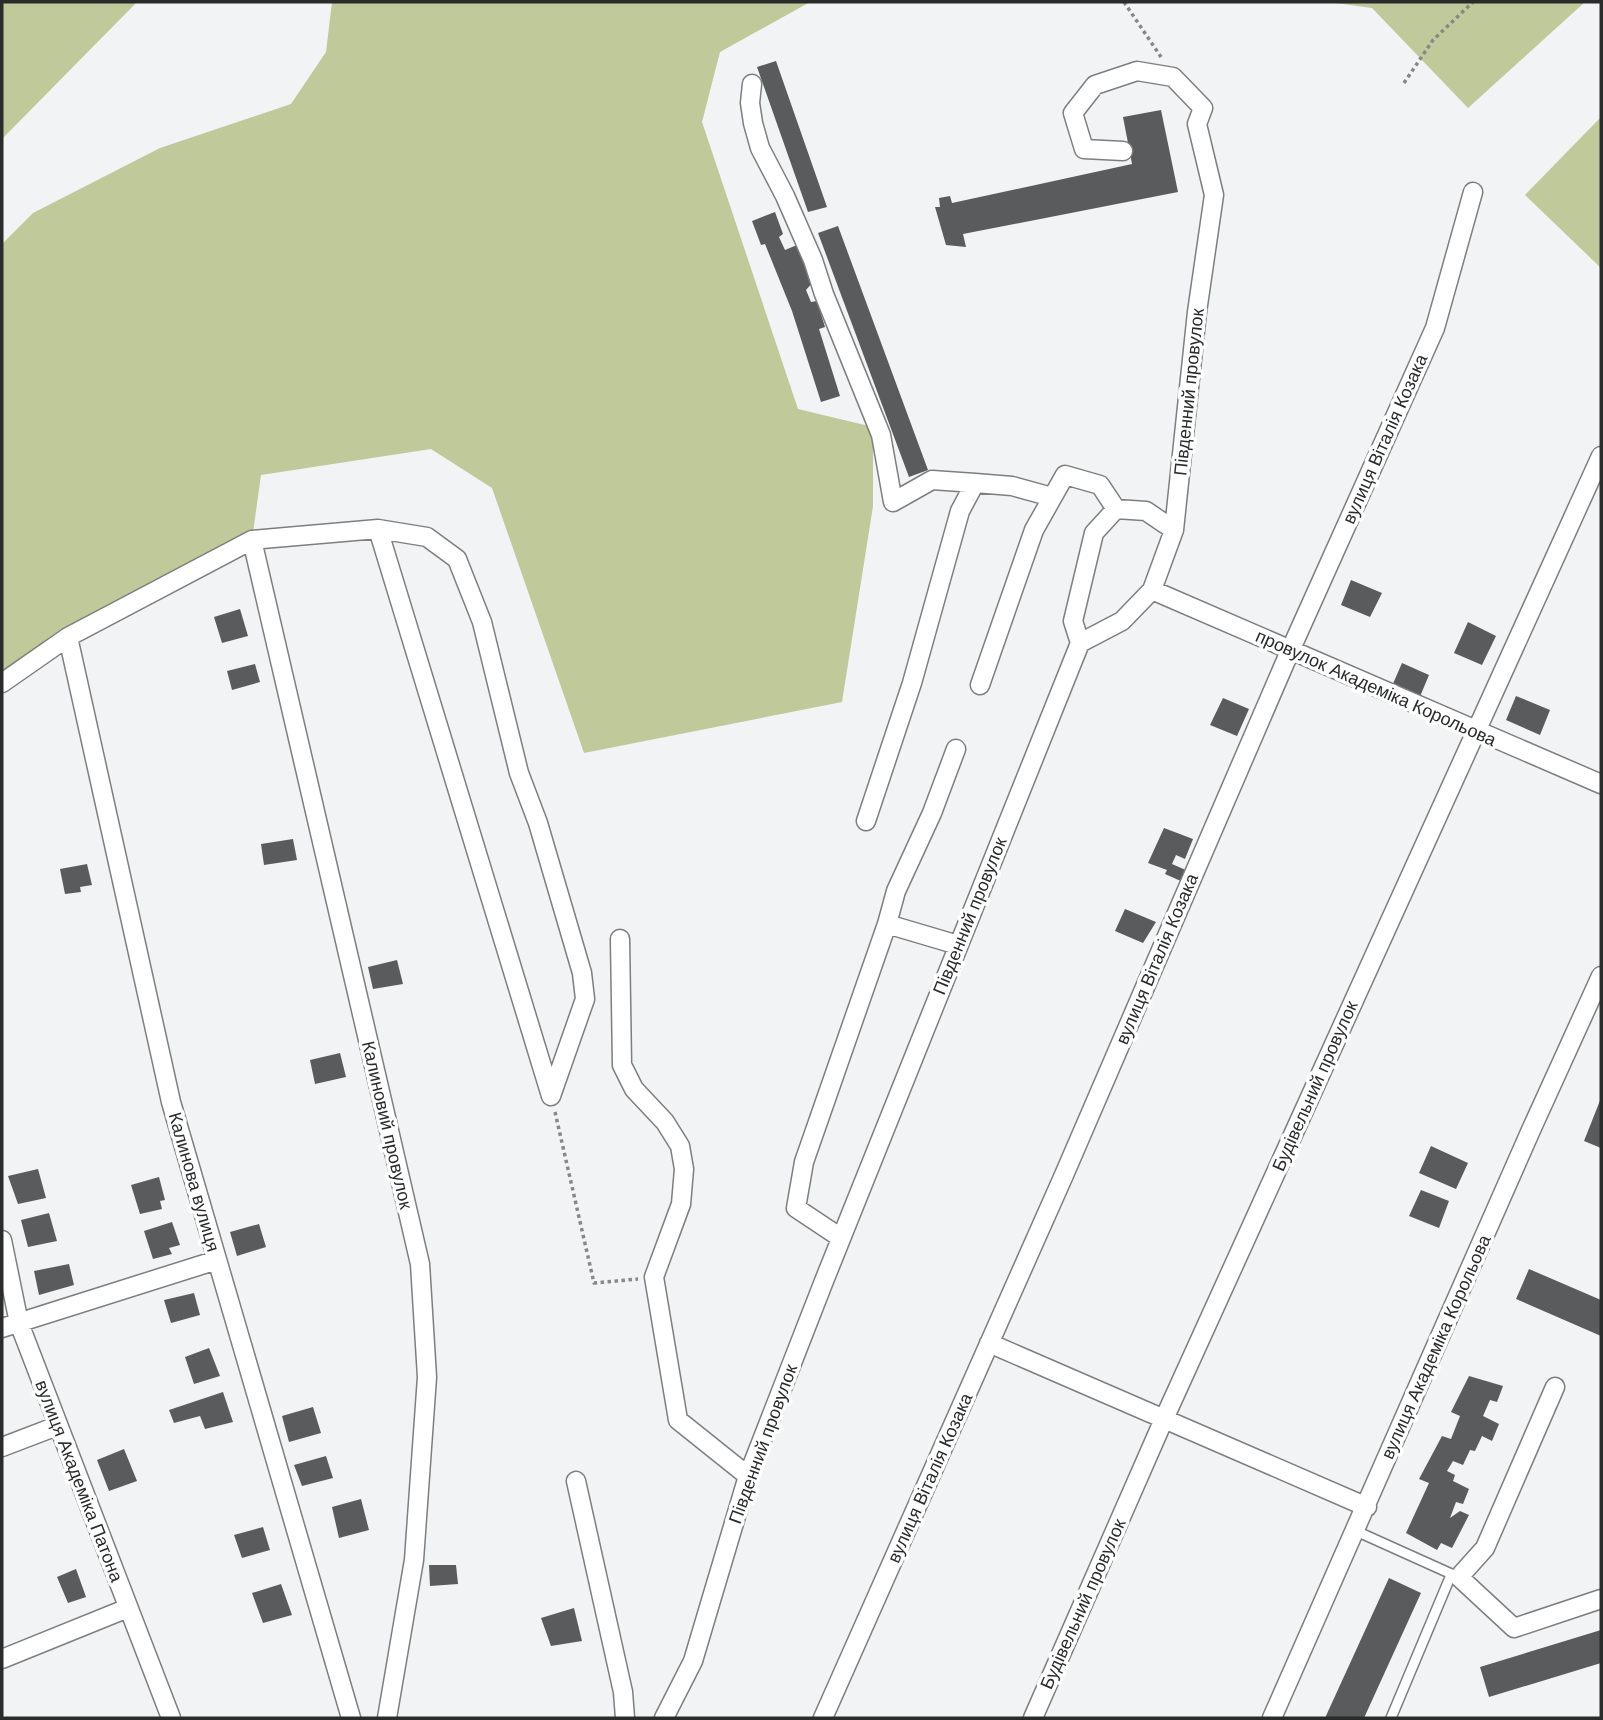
<svg xmlns="http://www.w3.org/2000/svg" width="1603" height="1720" font-family="Helvetica,sans-serif">
<style>
.green{fill:#bfc99a}
.building{fill:#5a5b5c}
.lines{fill:none;stroke-linecap:round;stroke-linejoin:round}
.service-casing{stroke:#7d7e80;stroke-width:12}
.minor-casing{stroke:#7d7e80;stroke-width:21}
.path{stroke:#868888;stroke-width:3.5;stroke-dasharray:3.5 3.5;stroke-linecap:butt}
.service{stroke:#fff;stroke-width:9}
.minor{stroke:#fff;stroke-width:18}
.labels{text-anchor:middle;stroke-width:7;stroke-linejoin:round;paint-order:stroke}
.street-label{font-size:18px;fill:#2a2b2b;stroke:#fff}
</style>
<rect width="100%" height="100%" fill="#f1f3f4"/>
<path class="green" d="M2,2H137L2,139Z
M332,2H810L720,52L702,122L798,409L873,427V506L842,702L584,753L492,488L431,449L261,475L252,540L2,683V244L33,213L160,148L291,104L326,52Z
M1328,2H1585L1468,108L1372,8Z
M1601,117V268L1525,195Z"/>
<path class="building" d="M776,61L827,207L808,212L757,67Z
M1161,110L1178,192L963,234L966,247L946,245L935,207H940L939,198L950,196L952,203L1132,164L1123,117Z
M775,212L783,234L779,237L785,250L797,245L814,281L806,290L811,302L817,301L825,327L819,329L840,396L821,402L792,311L765,244L761,245L752,221Z
M838,226L928,470L909,477L818,233Z
M1351,580L1382,593L1370,617L1341,605Z
M240,609L248,636L222,643L214,617Z
M1468,622L1496,636L1482,665L1454,653Z
M1402,663L1429,675L1419,699L1392,686Z
M255,664L260,682L232,690L227,671Z
M1516,696L1550,710L1540,735L1506,720Z
M1223,698L1249,709L1237,736L1210,725Z
M1164,828L1193,839L1185,859L1176,855L1172,864L1188,871L1183,882L1165,874L1167,870L1148,863Z
M293,839L297,860L264,865L261,844Z
M87,864L92,885L80,887L81,892L65,894L60,869Z
M1125,909L1156,922L1143,943L1115,931Z
M397,960L403,984L373,989L368,967Z
M340,1053L346,1077L315,1084L310,1060Z
M1601,1098V1148L1584,1141Z
M1431,1146L1468,1163L1456,1189L1419,1173Z
M38,1169L46,1198L18,1204L8,1176Z
M159,1177L165,1200L160,1201L162,1209L140,1214L131,1185Z
M1421,1190L1449,1201L1439,1228L1409,1216Z
M49,1213L57,1241L28,1247L21,1220Z
M172,1222L180,1245L169,1248L172,1254L153,1259L144,1231Z
M259,1224L266,1247L237,1256L230,1232Z
M69,1264L74,1285L39,1295L34,1271Z
M1529,1269L1601,1300V1336L1516,1299Z
M194,1293L200,1315L171,1323L164,1300Z
M209,1348L220,1376L194,1384L185,1357Z
M1469,1376L1503,1386L1497,1402L1490,1400L1483,1416L1499,1424L1492,1441L1482,1436L1475,1451L1470,1450L1463,1465L1453,1461L1447,1471L1455,1475L1453,1481L1469,1489L1463,1504L1456,1502L1450,1518L1460,1511L1469,1515L1452,1548L1441,1543L1437,1550L1406,1533L1429,1483L1419,1479L1442,1436L1451,1439L1460,1416L1451,1412Z
M223,1392L233,1422L205,1429L200,1416L174,1423L169,1410Z
M313,1407L321,1433L289,1442L282,1416Z
M124,1449L137,1481L109,1491L97,1460Z
M326,1456L333,1478L302,1486L294,1465Z
M361,1499L369,1530L339,1538L332,1507Z
M263,1527L270,1550L242,1558L234,1535Z
M429,1565H456L458,1584L430,1586Z
M76,1569L86,1597L68,1603L57,1577Z
M1389,1578L1421,1593L1364,1718H1325Z
M281,1584L292,1615L263,1623L252,1593Z
M574,1608L582,1641L551,1646L541,1618Z
M1601,1630V1663L1489,1697L1480,1667Z"/>
<g class="lines">
<defs>
<path id="service" d="M1356,1531L1456,1576
M1391,1718L1451,1575"/>
<path id="minor" d="M752,84L750,103L753,123L760,148L785,196L813,260L824,294L881,435L893,502L932,480L975,483
M378,529L427,537L457,559L482,622L519,773L538,823L582,973L585,999L551,1096
M252,540L420,1264L427,1377L414,1560L387,1718
M1152,590L1601,784
M68,637L171,1102L351,1718
M1080,643L1073,621L1094,533L1116,509L1146,511L1174,530
M2,683L68,637L252,540L378,529L551,1096
M980,685L1034,530L1065,475L1100,485L1116,509
M866,821L912,683L960,511L975,483L1012,486L1052,497
M887,924L896,891L932,813L956,749
M620,939L622,1065L634,1089L665,1122L680,1146L684,1169L681,1204L654,1277L678,1420L748,1476
M841,1238L796,1208L804,1162L887,924L958,945
M2,1240L19,1323L171,1718
M2,1328L217,1260
M989,1343L1367,1507
M1555,1387L1485,1548L1459,1577L1514,1628L1601,1599
M2,1447L57,1426
M576,1481L623,1692L625,1718
M2,1659L128,1608
M664,1718L693,1661L748,1476L824,1281L1080,643L1122,621L1152,590L1174,530L1197,312L1214,195L1197,124L1203,108L1173,77L1137,71L1095,85L1073,113L1084,149L1123,151
M823,1718L1064,1175L1290,651L1435,328L1473,192
M1033,1718L1164,1419L1601,456
M1272,1718L1531,1130L1601,976"/>
</defs>
<use href="#service" class="service-casing"/>
<use href="#minor" class="minor-casing"/>
<path class="path" d="M1124,2L1161,57
M1404,83L1433,40L1473,2
M555,1112L594,1283L638,1279"/>
<use href="#service" class="service"/>
<use href="#minor" class="minor"/>
</g>
<g class="labels">
<g class="street-label">
<text transform="translate(1189 392) rotate(-84)" y="6">Південний провулок</text>
<text transform="translate(1385 439) rotate(-66)" y="6">вулиця Віталія Козака</text>
<text transform="translate(1376 688) rotate(24)" y="6">провулок Академіка Корольова</text>
<text transform="translate(970 916) rotate(-68)" y="6">Південний провулок</text>
<text transform="translate(1157 959) rotate(-67)" y="6">вулиця Віталія Козака</text>
<text transform="translate(1315 1086) rotate(-66)" y="6">Будівельний провулок</text>
<text transform="translate(387 1125) rotate(77)" y="6">Калиновий провулок</text>
<text transform="translate(194 1182) rotate(74)" y="6">Калинова вулиця</text>
<text transform="translate(1436 1347) rotate(-66)" y="6">вулиця Академіка Корольова</text>
<text transform="translate(763 1444) rotate(-70)" y="6">Південний провулок</text>
<text transform="translate(930 1478) rotate(-66)" y="6">вулиця Віталія Козака</text>
<text transform="translate(79 1481) rotate(69)" y="6">вулиця Академіка Патона</text>
<text transform="translate(1083 1604) rotate(-66)" y="6">Будівельний провулок</text>
</g>
</g>
<rect width="1603" height="1720" fill="none" stroke="#2a2b2b" stroke-width="7"/>
</svg>
